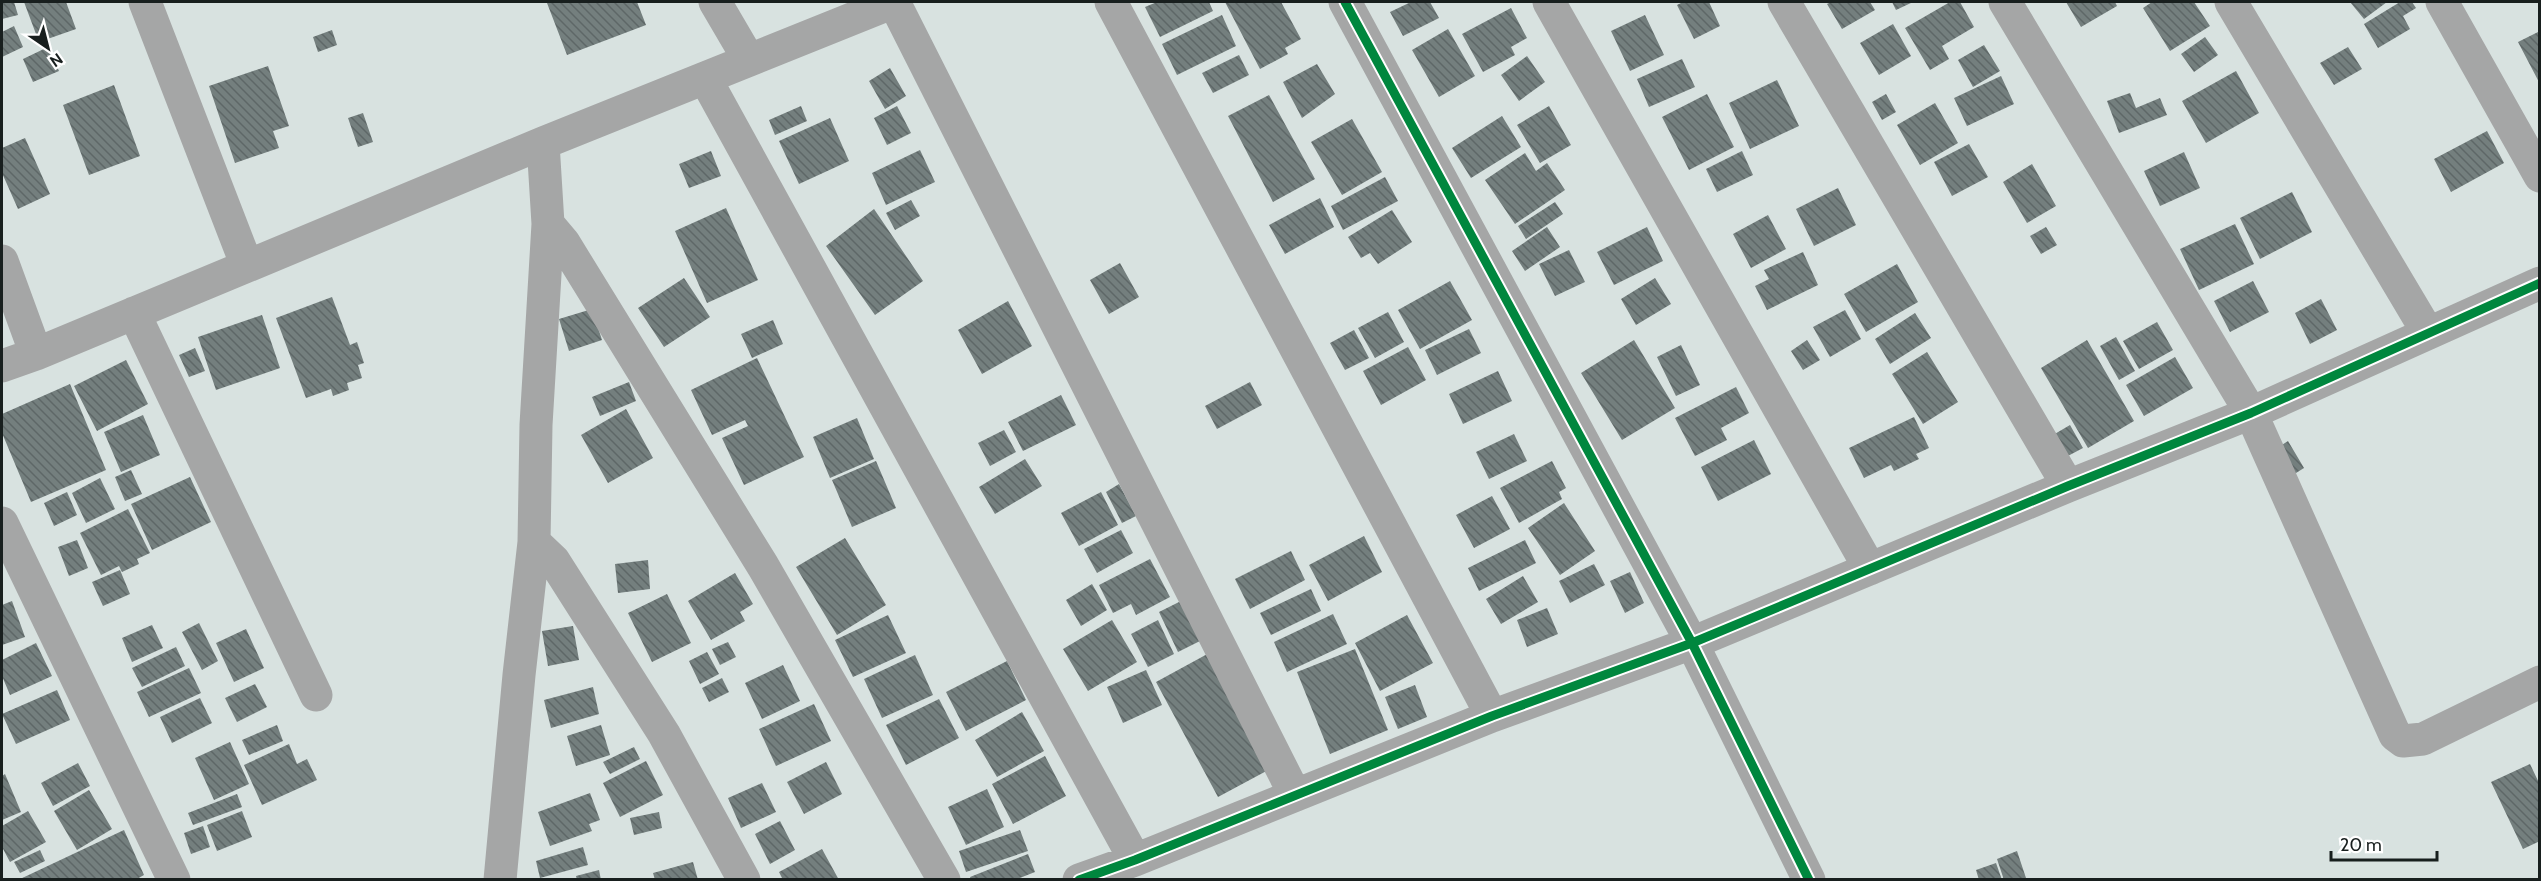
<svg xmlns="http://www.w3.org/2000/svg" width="2541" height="881" font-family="Cabin,sans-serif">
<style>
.building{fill:url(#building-back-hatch)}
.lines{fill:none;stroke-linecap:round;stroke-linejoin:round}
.minor{stroke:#a5a6a6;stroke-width:33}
.cycleway-casing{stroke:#fff;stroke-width:13}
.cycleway{stroke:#00873e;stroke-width:9}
</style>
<defs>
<pattern id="building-back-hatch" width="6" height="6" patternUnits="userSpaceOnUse" patternTransform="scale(1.5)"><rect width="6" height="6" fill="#747f7e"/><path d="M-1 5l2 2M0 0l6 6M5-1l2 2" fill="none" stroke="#5e6767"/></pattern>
</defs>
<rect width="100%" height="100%" fill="#d8e2e0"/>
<path class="building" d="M2,2H14L18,15L2,19Z
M24,2H66L76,29L39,42Z
M551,2H637L646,25L567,55L547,3Z
M1157,2H1209L1213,11L1160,37L1145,7Z
M1225,2H1281L1301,39L1285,48L1288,54L1260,69Z
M1411,2H1430L1439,18L1403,36L1390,12Z
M1683,2H1709L1720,26L1694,39L1677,5Z
M1831,2H1870L1875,10L1842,29L1827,4Z
M1892,2H1913L1896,10Z
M1950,2H1960L1974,27L1942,46L1949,59L1930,70L1905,28Z
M2066,2H2115L2117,6L2081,27Z
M2152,2H2194L2210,26L2170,51L2143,8Z
M2350,2H2387L2364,19Z
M2400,2H2412L2416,8L2403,16L2410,29L2378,48L2364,24Z
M1511,8L1527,38L1511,47L1515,55L1483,72L1462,34Z
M1222,15L1236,46L1177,75L1162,44Z
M1645,15L1664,55L1630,71L1611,31Z
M1893,24L1911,56L1879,75L1860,43Z
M14,26L23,47L2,57V32Z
M1448,29L1475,76L1439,97L1412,50Z
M332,30L337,45L318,52L313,37Z
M2540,31V84L2518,42Z
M2205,37L2218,55L2194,72L2181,54Z
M1984,45L2000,71L1973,87L1958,60Z
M48,47L59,71L33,82L23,59Z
M2348,47L2362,69L2334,85L2320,63Z
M1239,55L1249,75L1213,93L1202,73Z
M1527,56L1545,82L1519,101L1501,75Z
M1682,59L1695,87L1649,107L1637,79Z
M1317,64L1335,94L1302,118L1283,82Z
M268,66L289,126L273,131L279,148L235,163L209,86Z
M890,68L906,96L885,109L869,81Z
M2236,71L2259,113L2206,143L2182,101Z
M2001,76L2014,104L1967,126L1954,98Z
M1777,80L1799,126L1750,149L1729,103Z
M114,85L140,156L89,175L63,105Z
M2130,93L2136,108L2160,98L2167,115L2119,133L2107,101Z
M1707,94L1734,147L1689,170L1662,117Z
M1886,94L1896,112L1882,120L1872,102Z
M1269,95L1315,179L1273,202L1228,116Z
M1935,103L1958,143L1920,165L1897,125Z
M801,106L807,121L775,135L769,120Z
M897,106L911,133L887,145L874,118Z
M1549,106L1571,145L1540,163L1517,125Z
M363,113L373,142L358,147L348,118Z
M1502,116L1521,147L1471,178L1452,148Z
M830,118L849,161L799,184L779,141Z
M1352,119L1382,172L1342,195L1311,142Z
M2487,131L2504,163L2451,192L2434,159Z
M25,138L50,194L18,209L2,173V148Z
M1969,144L1988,177L1952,196L1934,162Z
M920,150L935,182L886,205L872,173Z
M711,151L721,176L689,188L679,164Z
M1742,151L1753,175L1717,192L1706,169Z
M2184,152L2200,188L2160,206L2144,171Z
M1525,153L1536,171L1547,163L1565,190L1515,224L1485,180Z
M2032,164L2056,206L2027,223L2003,182Z
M1385,177L1398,201L1343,230L1331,206Z
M1838,188L1856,225L1814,246L1796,209Z
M2292,192L2312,232L2260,259L2240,218Z
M1320,198L1334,227L1285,254L1269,225Z
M911,200L920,216L895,230L886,213Z
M1555,202L1563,214L1526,239L1518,226Z
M726,208L758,280L707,303L675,231Z
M874,209L923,281L875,315L826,246Z
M1392,210L1412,242L1378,264L1370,253L1361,258L1348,237Z
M1768,215L1786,249L1751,268L1733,234Z
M2235,224L2254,264L2199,290L2180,249Z
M1547,227L1560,247L1525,271L1512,251Z
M1647,227L1663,261L1614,285L1597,252Z
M2046,227L2057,245L2041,254L2030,236Z
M1569,250L1585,282L1555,296L1539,264Z
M1803,252L1818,285L1767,310L1755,286L1769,279L1764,270Z
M1120,263L1139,297L1109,314L1090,280Z
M1897,264L1918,302L1866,332L1844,294Z
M684,278L710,317L664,347L638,308Z
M1655,278L1671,304L1636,325L1621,299Z
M1450,281L1472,320L1420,349L1398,310Z
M2253,281L2269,312L2230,332L2214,301Z
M332,297L350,345L357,342L364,363L358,365L362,378L347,383L349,390L333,396L331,389L306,398L276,318Z
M2321,299L2337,330L2310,344L2295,313Z
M1008,301L1032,346L982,374L958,330Z
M592,309L602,340L569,351L559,319Z
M1845,310L1861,339L1830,357L1813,327Z
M1388,312L1404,342L1375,358L1358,328Z
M1915,313L1931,338L1890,364L1875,339Z
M262,315L280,368L216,390L198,337Z
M773,320L783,344L752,358L741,334Z
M2157,322L2173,350L2139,369L2123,341Z
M1469,329L1481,353L1437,375L1425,350Z
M1354,330L1369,358L1345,370L1330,343Z
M2116,337L2135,371L2119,380L2100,346Z
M1634,340L1675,408L1622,440L1581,373Z
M1807,340L1820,360L1803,370L1791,351Z
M2087,340L2134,421L2088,448L2041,368Z
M1681,345L1700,385L1676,396L1657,357Z
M1408,347L1426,380L1381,405L1363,371Z
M195,348L205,371L189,377L179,355Z
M1927,352L1958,402L1923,424L1892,374Z
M2175,357L2193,388L2144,416L2126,385Z
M757,358L804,457L744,485L722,438L748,426L745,420L712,435L691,390Z
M126,360L148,404L97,431L74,386Z
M1498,371L1512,401L1463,424L1449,394Z
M629,382L636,401L600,416L592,397Z
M1250,382L1262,405L1217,429L1205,406Z
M70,384L106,470L31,502L2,433V414Z
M1736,387L1749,413L1721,428L1727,440L1695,456L1675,418Z
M1061,395L1076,425L1023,451L1008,422Z
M626,409L653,458L608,483L581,435Z
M143,415L160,455L121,472L104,432Z
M1914,417L1929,448L1916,454L1919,459L1894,471L1891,465L1864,478L1849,448Z
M857,418L874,459L830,478L813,437Z
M2070,425L2083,448L2066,457L2053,435Z
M1004,430L1016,452L990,466L978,443Z
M1514,434L1527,461L1489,479L1476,452Z
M1754,440L1771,474L1718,501L1701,467Z
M2288,441L2304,468L2288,478L2271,452Z
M1025,459L1042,486L995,514L979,487Z
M876,461L896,508L852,527L832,480Z
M1552,461L1566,488L1559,492L1562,499L1519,523L1500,488Z
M131,470L142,494L125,501L115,477Z
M190,477L211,522L152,550L131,504Z
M100,478L115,509L86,523L72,493Z
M1119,484L1136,516L1122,523L1106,492Z
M67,492L77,515L54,526L44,503Z
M1101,492L1118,525L1079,546L1061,513Z
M1492,496L1510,529L1474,548L1456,515Z
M1564,503L1595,551L1560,575L1528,528Z
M128,509L150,553L137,559L139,564L122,572L119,566L101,575L80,533Z
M1121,530L1133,553L1097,573L1084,549Z
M1364,536L1382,572L1328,601L1309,565Z
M845,538L886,605L837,635L796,567Z
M77,540L88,568L69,576L58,547Z
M1525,540L1536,563L1479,591L1468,568Z
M1291,551L1305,580L1250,609L1235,579Z
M1150,559L1170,597L1136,615L1131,604L1113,613L1099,585Z
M648,560L650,589L618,593L615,564Z
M1594,564L1605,585L1570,603L1559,581Z
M120,570L130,594L103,606L92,582Z
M1630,572L1644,603L1625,613L1610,581Z
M735,573L753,604L740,612L745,621L711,640L688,601Z
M1523,576L1538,602L1501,624L1486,599Z
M1092,584L1107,610L1081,626L1066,600Z
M1311,589L1321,611L1271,635L1260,613Z
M667,594L691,643L652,662L628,613Z
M1183,600L1202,640L1178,652L1159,612Z
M12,601L25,637L2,645V605Z
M1547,608L1558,634L1527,647L1517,620Z
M1333,614L1347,644L1287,672L1274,642Z
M888,615L906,653L853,677L835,640Z
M1407,615L1433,663L1380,691L1355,643Z
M1112,620L1137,662L1088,691L1063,649Z
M1158,620L1174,654L1148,667L1131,634Z
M199,623L218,661L202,670L182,632Z
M152,625L163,648L132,662L122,638Z
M573,626L579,660L548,666L542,631Z
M246,629L264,668L234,682L216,643Z
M728,642L736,657L720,665L712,649Z
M36,643L52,676L10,695L2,676V660Z
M176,647L185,666L142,687L132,668Z
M1355,649L1388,730L1330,754L1297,672Z
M707,652L719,674L700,684L689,661Z
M1211,652L1272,768L1218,797L1156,682Z
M915,655L933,695L882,718L864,679Z
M1007,661L1026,700L966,731L946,692Z
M783,665L800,701L762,719L745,683Z
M189,668L201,693L149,717L137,692Z
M1146,670L1162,705L1123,723L1107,687Z
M722,678L729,692L709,702L702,688Z
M255,684L267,707L237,722L225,698Z
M1415,685L1427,717L1398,729L1385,697Z
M593,687L599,714L551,728L544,700Z
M57,690L70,720L16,744L2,714Z
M200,698L212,723L172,743L160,717Z
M939,699L959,738L906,765L886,725Z
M814,704L831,741L776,766L759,729Z
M1022,712L1044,751L997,777L975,740Z
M277,725L283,741L249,755L242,740Z
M601,725L610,755L576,766L567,736Z
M230,742L249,784L214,800L195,758Z
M289,744L297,764L307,759L317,780L262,805L244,765Z
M634,747L640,759L610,774L603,762Z
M1045,756L1066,796L1013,824L992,784Z
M646,761L663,795L620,817L603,783Z
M826,762L842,794L804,814L787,782Z
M78,763L90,786L53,806L41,783Z
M2530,764L2540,785V841L2523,849L2491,782Z
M5,774L21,812L2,820V776Z
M762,783L776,812L741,828L728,798Z
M987,789L1004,827L966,845L948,807Z
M89,790L112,829L77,850L54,811Z
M590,793L600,820L589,824L592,831L550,846L538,812Z
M237,794L242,807L193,825L188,813Z
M28,811L46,842L10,862L2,847V826Z
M242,811L252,837L217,851L207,825Z
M659,812L662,828L634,835L630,818Z
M780,821L795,850L770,864L755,834Z
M203,826L210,847L191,854L184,833Z
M124,830L144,875L135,880H18Z
M1020,830L1028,851L966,872L959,851Z
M583,847L588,865L540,878L536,861Z
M822,849L839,880H783L779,872Z
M40,850L45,861L20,873L14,862Z
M2017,851L2026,878L2004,880L1997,859Z
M1028,854L1035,872L1015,880H971L970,877Z
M693,862L698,880H655L653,873Z
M1996,863L2002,880H1979L1976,870Z
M599,870L601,880H577L576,876Z"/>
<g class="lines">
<path class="minor" d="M145,2L247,266
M715,2L749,60
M894,2L1295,795
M1111,2L1492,716
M1345,2L1692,643L1809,880
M1549,2L1870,569
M1784,2L2068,486
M2005,2L2251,413L2395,735L2403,741L2423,739L2540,682
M2231,2L2428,333
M2442,2L2540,176
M705,78L1135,860
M548,224L564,243L763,566L944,880
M2,261L36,354
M134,313L316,695
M2,366L36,354L543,143L894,2
M2,523L174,880
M534,542L554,561L664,734L744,880
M500,880L519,675L534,542L536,425L548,224L543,143
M1079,880L1135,860L1492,716L1692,643L2068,486L2251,413L2540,283"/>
<defs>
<path id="cycleway" d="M1345,2L1692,643L1809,880
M1079,880L1135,860L1492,716L1692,643L2068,486L2251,413L2540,283"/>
</defs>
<use href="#cycleway" class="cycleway-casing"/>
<use href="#cycleway" class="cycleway"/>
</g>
<rect width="2541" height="881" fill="none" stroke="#181f1e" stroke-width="6"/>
<g transform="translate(48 48) rotate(145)" stroke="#ffffff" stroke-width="4.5" paint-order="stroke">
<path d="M0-4.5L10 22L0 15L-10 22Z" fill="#181f1e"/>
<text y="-9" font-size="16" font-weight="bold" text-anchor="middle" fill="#181f1e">N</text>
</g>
<path d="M2331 851v9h106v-9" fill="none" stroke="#181f1e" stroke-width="3"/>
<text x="2340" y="851" font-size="18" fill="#181f1e" stroke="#ffffff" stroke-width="4.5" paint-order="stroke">20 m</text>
</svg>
